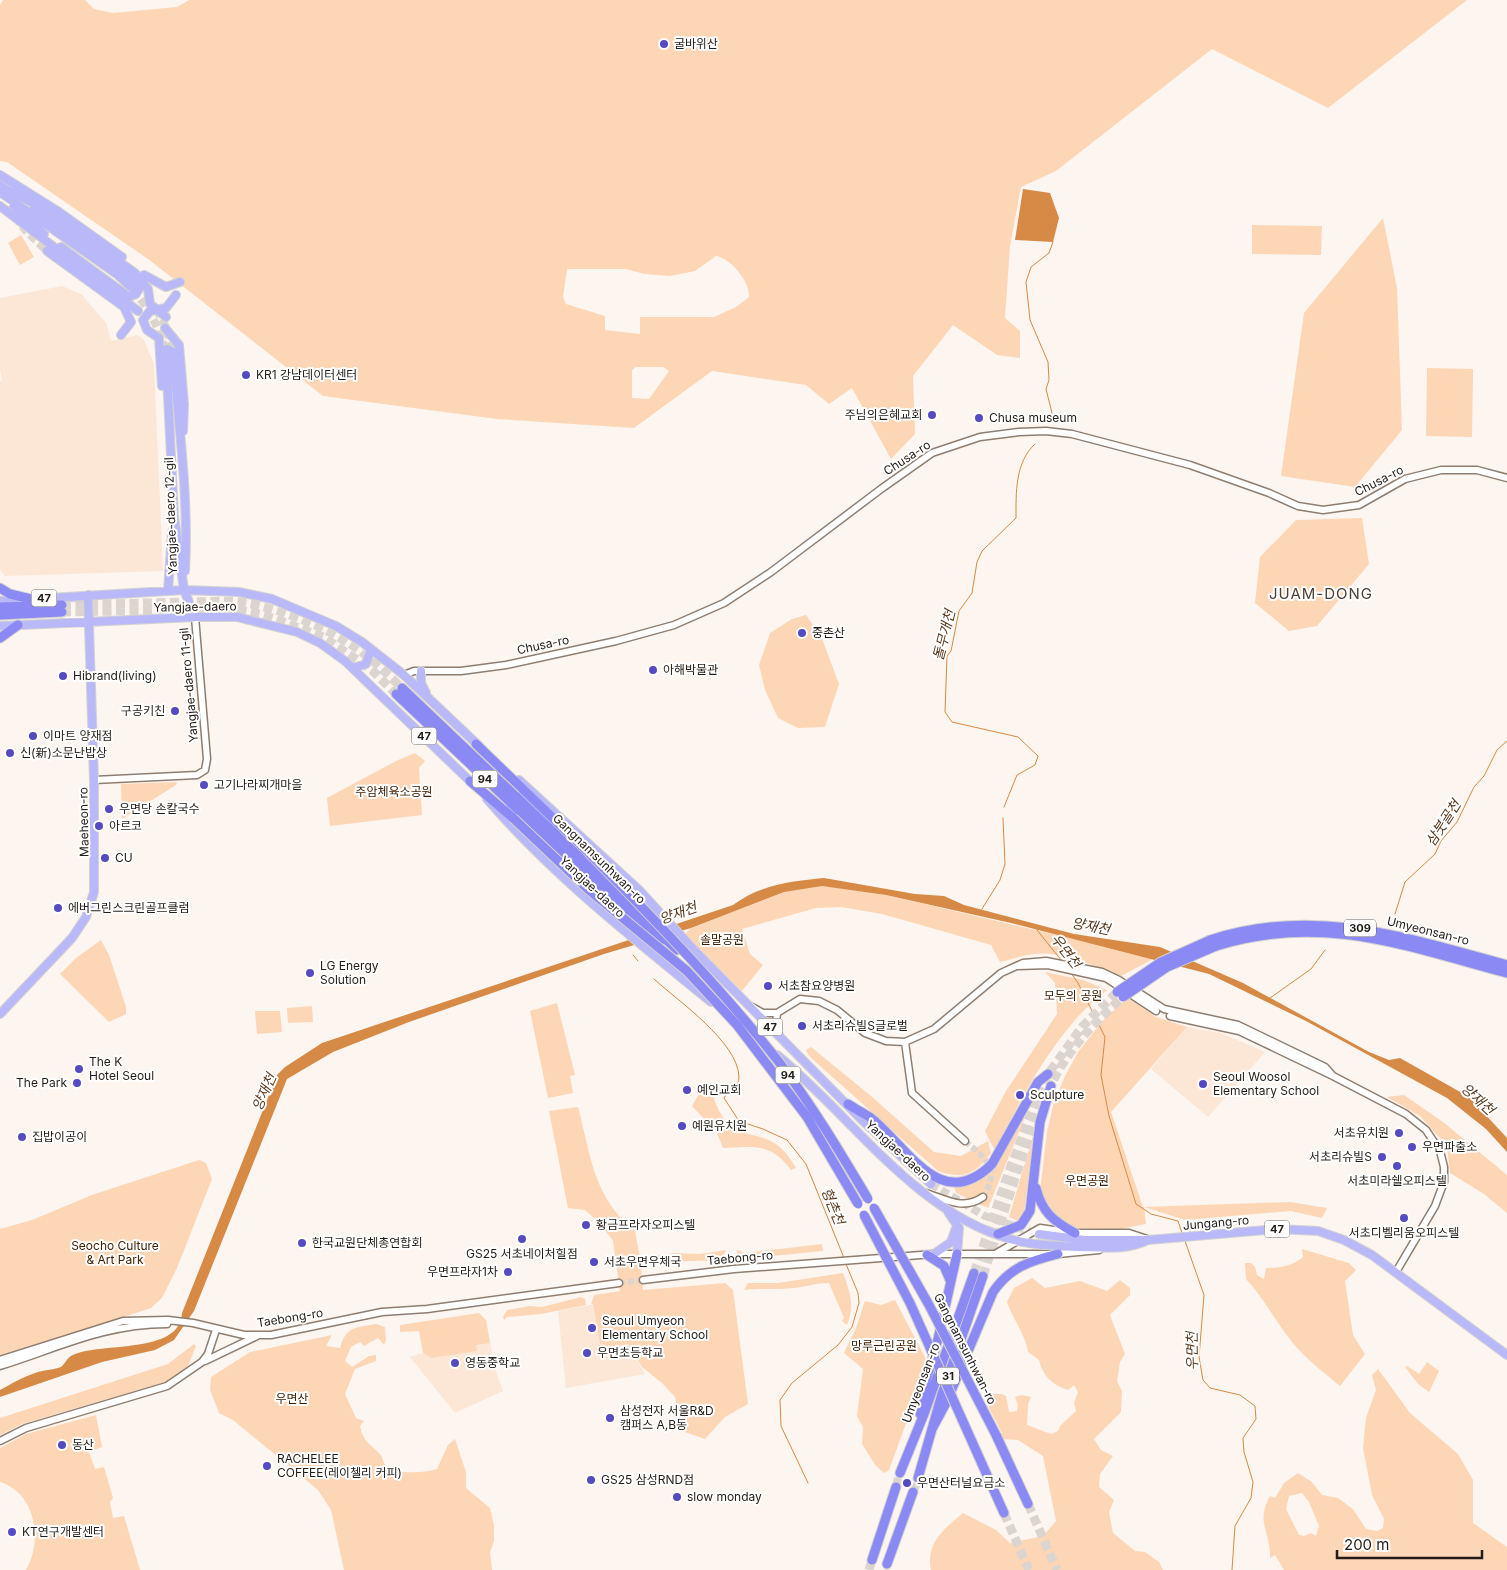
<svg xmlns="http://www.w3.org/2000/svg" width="1507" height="1570" font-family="Inter,'Noto Sans KR',sans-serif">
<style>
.built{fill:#fce7d6}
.green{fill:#fdd6b6;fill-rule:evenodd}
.water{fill:#d78a45}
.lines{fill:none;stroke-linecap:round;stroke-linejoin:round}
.stream{stroke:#d78a45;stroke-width:1}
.minor-tunnel{stroke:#dcd4cf;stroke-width:6;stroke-dasharray:6 3;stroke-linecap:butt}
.major-tunnel{stroke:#dcd4cf;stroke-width:8;stroke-dasharray:8 4;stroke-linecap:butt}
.highway-tunnel{stroke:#dcd4cf;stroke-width:9;stroke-dasharray:9 4.5;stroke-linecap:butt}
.minor-casing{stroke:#8f7e70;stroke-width:9}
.major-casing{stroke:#d3d2d1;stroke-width:10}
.highway-casing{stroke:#d3d2d1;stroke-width:11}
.minor{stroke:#fff;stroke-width:6}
.major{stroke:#b9b9f9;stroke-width:8}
.highway{stroke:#8b8af5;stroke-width:9}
.highway-bridge-casing{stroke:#d3d2d1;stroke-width:11;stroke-linecap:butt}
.highway-bridge{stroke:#8b8af5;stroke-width:9}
.poi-dot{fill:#564ac2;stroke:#fff;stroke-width:2}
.labels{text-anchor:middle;stroke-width:4;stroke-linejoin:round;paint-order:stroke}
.shield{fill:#fff;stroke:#65605d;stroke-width:1}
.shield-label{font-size:11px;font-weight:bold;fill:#231c17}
.poi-label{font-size:12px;fill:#231c17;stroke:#fff;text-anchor:start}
.street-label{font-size:12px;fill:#231c17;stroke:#fff}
.park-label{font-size:12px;fill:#402103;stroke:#fff}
.water-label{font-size:14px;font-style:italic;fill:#59381c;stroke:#fff}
.quarter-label{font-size:15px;letter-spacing:1px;fill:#4f3f33;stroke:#fff}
</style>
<rect width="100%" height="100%" fill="#fdf5ef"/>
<path class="built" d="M62,286L81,294L106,323L111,341L138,335L144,340L154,364L163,571L5,576L0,570V382L2,381L0,369V298Z
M1187,1027L1221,1033L1265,1052L1208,1117L1151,1069Z
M621,1299L628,1344L645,1374L566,1388L558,1311Z
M486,1320L495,1369L503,1391L455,1413L410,1357L423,1353L419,1331Z"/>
<path class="green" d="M3,0H85L94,9L113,13L177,7L189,0H1467L1328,108L1212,49L1056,171L1021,187L1010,246L1005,318L1020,331V358L997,355L953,325L913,376L915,434L891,459L852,388L829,404L806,385L712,371L634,428L497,419L323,396L148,259L7,162L0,161V5ZM716,256C731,258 750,282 749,297L736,307L714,317H640V334L605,330V316L566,304L563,297L567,269H626L645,274L670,276L695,271ZM636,367H663L669,371L649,399L632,398V370Z
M1383,218L1397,288L1402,430L1355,487L1281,476L1304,313Z
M1252,225L1322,226L1321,255L1252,254Z
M21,235L34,257L20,265L8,243Z
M1427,368L1473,369L1472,437L1426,436Z
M1362,518L1369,564L1317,626L1289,631L1255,603L1260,557L1296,520Z
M806,615L821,636L839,684L825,727L798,728L778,718L765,690L759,665L770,633L792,619Z
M415,753L425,761L419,768L422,815L330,826L327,798L396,761Z
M177,782L176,785L122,819L121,784Z
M818,885L886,895L1155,958L1121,976C1098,968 1074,956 1050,954C1033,952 1016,958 1000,962L991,945L882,914L841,907L816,908L742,929L750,954L763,965L742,991L684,935L691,928L784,892Z
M101,940L109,955L126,1007V1014L109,1022L60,974L76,958Z
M1045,972L1083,980L1107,990C1097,999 1085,1008 1076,1019C1042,1058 1017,1105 995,1151L985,1131L1006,1091L1057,1014L1055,983Z
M1128,998L1156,1017L1187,1027L1111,1112L1143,1207L1290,1202L1327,1208L1322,1218L1291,1211L1185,1220L1144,1207L1146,1224L1120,1229L1073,1228L1050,1212L1040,1191L1047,1132L1053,1106L1064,1078L1078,1052L1105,1018Z
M557,1003L575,1075L570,1076L573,1093L548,1098L530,1011Z
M312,1006L313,1022L288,1023L287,1008Z
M255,1011H280L282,1032L257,1034Z
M811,1047L871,1096L934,1152L961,1156L988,1141L991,1153C975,1174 964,1180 938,1171L809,1056L806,1050Z
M700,1092L713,1096C731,1150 757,1123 784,1151C789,1156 792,1162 796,1168L791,1170C771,1142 753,1147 723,1148L717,1133L692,1106Z
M1034,1095L988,1208L956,1193L954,1186L980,1180L999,1161Z
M1404,1095L1443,1122L1507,1175V1213L1484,1194L1450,1173L1447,1146L1420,1116L1387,1097Z
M578,1107C591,1156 593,1197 635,1231L640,1258L674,1253L700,1254L726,1250L721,1260C693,1262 668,1259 641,1267L643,1290L725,1283L733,1290L748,1404L725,1417L705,1439L682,1431L675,1397L662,1383L642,1367L628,1344L601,1348L593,1304H591L594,1295L620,1291L613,1241L599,1222L585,1210L568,1208L549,1111Z
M1034,1133L1024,1214L1018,1221L1009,1217Z
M199,1160L206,1163L212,1179L177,1268L162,1298L151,1308L0,1357V1229L32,1220L92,1195Z
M822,1244L823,1251L742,1259L737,1255V1250L745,1253Z
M1302,1249L1349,1263L1356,1270L1345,1281L1353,1335L1365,1354L1340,1386C1322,1371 1303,1357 1289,1338C1274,1319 1263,1297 1246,1279L1245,1263H1251L1255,1267L1257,1275L1264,1279L1266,1268C1280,1268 1293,1266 1303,1257Z
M843,1273C850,1292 855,1306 847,1325L842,1321L844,1318L829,1283C816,1283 806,1287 793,1288C777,1290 761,1288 744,1290L748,1283H778Z
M1032,1278L1045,1288L1080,1281L1107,1291L1120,1280L1130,1288V1295L1110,1315L1125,1354L1120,1362L1117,1381L1122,1391L1121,1412L1094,1439L1101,1450L1113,1456L1100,1474L1099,1487L1114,1500L1109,1512L1113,1533L1135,1551L1145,1552L1159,1562L1163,1570H931C925,1543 945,1528 963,1513L996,1530L1010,1543L1043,1536L1056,1521L1043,1456L1018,1440L1000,1439L1002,1433L989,1408L993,1394H1002L1006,1396L1009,1412L1017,1411L1018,1405L1015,1397L1022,1395L1031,1397L1028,1404L1027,1425L1051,1434L1058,1431L1060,1426L1076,1411L1074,1403L1078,1392L1074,1385L1068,1390C1052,1385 1043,1376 1039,1360L1028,1352C1025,1333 1013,1320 1007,1302L1014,1288Z
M581,1297L585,1299L586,1305L541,1314L507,1317L504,1320L503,1317L507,1310L530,1306L542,1307Z
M895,1300L928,1363L889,1470L884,1473L876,1466L862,1444L863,1427L857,1416L863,1369L844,1353L856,1328L865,1301L881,1305Z
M479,1313L486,1320L490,1343L476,1345L477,1351L431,1358L423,1353L419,1331L400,1332V1325Z
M376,1324L385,1327L386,1340L384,1345L378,1338L364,1346L360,1342L351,1347L345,1361L352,1367L369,1356L376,1355V1361L355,1369L345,1394L356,1418L364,1421L360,1426C362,1440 371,1445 380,1454C383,1457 383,1462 385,1465C393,1475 426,1473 437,1469L448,1445L455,1439L466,1472V1488L490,1508L494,1525V1541L490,1552L492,1570H344L331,1510L318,1490L233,1420L219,1413L210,1390L211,1377L250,1352L332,1335L326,1346L340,1348C346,1326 355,1328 376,1324Z
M194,1344L196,1346L188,1366L165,1382L22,1424L0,1435V1418L168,1364Z
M1427,1362L1439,1371L1429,1392L1418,1384L1405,1367L1407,1366L1419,1374Z
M1378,1369L1410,1413L1458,1454L1473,1480V1523L1507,1547V1570H1284L1275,1555L1270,1558C1271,1532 1255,1523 1270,1496L1275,1498L1284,1483L1298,1473L1312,1482L1322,1495L1338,1498L1353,1509L1366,1529L1377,1531L1383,1528L1384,1519L1372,1495L1363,1448L1366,1418L1376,1390L1372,1375ZM1302,1493L1309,1502L1319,1526L1316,1536L1311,1533L1304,1536L1299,1535L1286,1509L1289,1496Z
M96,1415L102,1447L89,1452L95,1469L104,1467L113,1498L110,1502L113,1518L124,1516L140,1570H26C43,1541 36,1493 0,1482V1448L26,1434Z"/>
<path class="water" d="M1023,189L1050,193L1059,218L1053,242L1015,240Z
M824,878L915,894L944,896L964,905L1074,934L1160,947L1243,983L1369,1052L1389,1060L1400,1058L1469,1097L1507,1138V1152L1486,1129L1447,1098L1306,1021L1209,974L1011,923L886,895L822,886L784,892L691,928L604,954L409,1022L333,1052L287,1079L194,1311L174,1340L155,1350L102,1362L0,1397V1390C11,1384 23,1377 35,1373C43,1370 53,1370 61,1367C65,1364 67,1358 71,1356C98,1341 180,1356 182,1313L277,1075L285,1067L322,1043L733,905C760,885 791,881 824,878Z"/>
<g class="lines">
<path class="stream" d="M1052,413L1046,389L1049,380L1048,362L1030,320L1026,282L1031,267L1049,253L1053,242
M1004,807L1017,775L1035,765L1038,756L1018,737L952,722L945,712L947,656L951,651L959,611L972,593L977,562L982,551L1016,518C1016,493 1015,462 1035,444
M982,909L1000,880L1005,864L1003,818
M1395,914L1405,882L1435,854L1441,841L1457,822L1474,787L1484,776L1497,750L1507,741
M1037,930L1061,960
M633,955L638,961
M1071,973L1078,983L1105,1037L1101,1075L1109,1116L1136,1204L1151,1214L1178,1221L1182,1233
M654,979C678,1001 738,1042 739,1077C739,1088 728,1090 724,1098L739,1121L763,1129L787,1140L806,1164L844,1258
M1270,998L1311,969L1325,950
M1185,1241L1204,1295L1199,1357L1203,1380L1210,1388L1240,1395L1255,1406L1256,1419L1243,1438L1244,1452L1253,1482L1251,1498L1235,1526L1232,1570
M808,1483L781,1426L780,1400L792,1383L838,1345L852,1327L859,1303L858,1293L846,1264"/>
<path class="minor-tunnel" d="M965,1141C986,1159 1001,1169 983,1197
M619,1283L643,1280"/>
<path class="major-tunnel" d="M7,207L26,231L47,251
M133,290C150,310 161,330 166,356
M156,309L167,329L173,356
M931,1184L985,1216L1037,1234"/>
<path class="highway-tunnel" d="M62,605L233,601C274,606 317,623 352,645C370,657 386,673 402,688
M62,612L234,609L264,615L323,637L372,670L396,694
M1048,1092C1064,1054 1092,1024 1123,997
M974,1273L1009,1171L1038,1095L1048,1074L1082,1027L1117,992
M983,1276L1030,1133L1042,1106
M896,1487L900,1473
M913,1492L918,1478
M1028,1504L1057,1570
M1004,1513L1029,1570
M869,1570L872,1560"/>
<defs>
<path id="minor" d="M404,675L414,671H461L506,665L616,641L674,625L724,603L771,572L881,489L932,453L980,437L1019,432L1046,431L1072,434L1190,465L1269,493L1298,506L1323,510L1359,505L1405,479L1441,470H1477L1507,478
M94,780L197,775L205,770L207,759L195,617
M1018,966L1048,965L1106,978L1156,1011
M752,1007L763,1013H777
M777,1013L800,999L819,1001L837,1010L865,1033L886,1041L905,1042L934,1029L1001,973L1023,963L1046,961L1102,972L1119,980L1164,1009L1238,1025L1325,1067L1333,1076
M777,1013L776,1024L779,1035
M1170,1016L1239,1031L1333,1076L1406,1114L1426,1130L1440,1151L1444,1167V1182L1435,1206L1396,1272
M905,1042L912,1093L965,1141
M926,1193C946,1199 963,1211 983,1197
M995,1254L1040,1228L1075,1233H1129L1147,1239
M643,1280L734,1269L934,1254H1058L1099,1250
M0,1360L123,1321L168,1320L193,1323L244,1335H271L382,1312L427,1309L619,1283
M205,1361L257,1336
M0,1366C58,1348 104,1324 167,1324
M0,1441L26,1428L167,1386L202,1362L208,1354L216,1330"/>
<path id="major" d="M0,175L59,212L122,257
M0,185L12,193
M8,190L48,211L135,273L148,289L150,304L166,317
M0,192L118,275L132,288
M0,206L138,311
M14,206L44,234
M34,208L123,271L136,284
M61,247L125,294
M47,251L124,307
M144,275L166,287L180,282
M120,297L126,298L136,294L143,281
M165,328L179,345L184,404L183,431
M121,335L131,322L124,307
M160,356L167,349L179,355
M166,356L174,516L184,590L195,617
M173,356C179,427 189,500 185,571
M162,386L159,338L147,330L143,320L150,311L166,308L176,295
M168,591L172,532
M0,601L184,590L239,592L272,599L336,626L362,642L404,675L480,747
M0,626L195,617H237L297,632L320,643L345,661L474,785
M353,668L366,664L371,649
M421,671V683L426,693
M519,780L639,890L693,949L863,1121L931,1184
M521,795L559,829
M487,799C553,876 633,938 711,1002
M510,807L600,895
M0,1014L72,938L86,917L94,892V780L88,595
M777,1055C852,1116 913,1211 1010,1239C1031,1245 1056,1246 1078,1247C1102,1247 1126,1251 1148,1240
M948,1212L959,1228L957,1254
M1039,1234L1085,1240H1148L1278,1229L1318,1231L1344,1240L1372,1255L1507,1355
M934,1254L951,1242L956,1228"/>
<path id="highway" d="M0,588L10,594L31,599
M0,607L62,605
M0,615L62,612
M0,638L18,625
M402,688L677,950
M396,694L659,943
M476,744L587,851
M470,781L513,818
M1210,940C1314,906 1405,937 1507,965
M1216,946C1322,913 1405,946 1507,973
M848,1104C855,1109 864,1113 871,1118C908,1147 941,1215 992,1164L1038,1082L1048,1074
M1036,1188C1042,1212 1053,1221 1075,1233
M998,1234L1021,1225L1030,1211L1040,1122L1051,1086
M927,1255L944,1266L950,1280
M920,1414L923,1392L938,1339L957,1254
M932,1429L946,1403L993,1292C1010,1267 1030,1261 1058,1254
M996,1435L1028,1504
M982,1464L1004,1513
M900,1473L924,1414L974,1273
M918,1478L942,1394L983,1276
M872,1560L896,1487
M887,1564L913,1492"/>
</defs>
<use href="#minor" class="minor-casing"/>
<use href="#major" class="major-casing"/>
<use href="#highway" class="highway-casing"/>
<use href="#minor" class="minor"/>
<use href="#major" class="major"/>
<use href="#highway" class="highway"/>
<defs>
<path id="highway-bridge" d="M513,818L589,890L687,971L737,1025L807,1117L858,1204
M587,851C653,918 721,988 779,1062C812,1105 840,1152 868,1199
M1117,992L1161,962L1210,940
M1123,997L1167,967L1216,946
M874,1208L929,1305L996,1435
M864,1215L910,1303L982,1464"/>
</defs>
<use href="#highway-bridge" class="highway-bridge-casing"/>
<use href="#highway-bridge" class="highway-bridge"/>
</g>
<g class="poi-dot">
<circle cx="664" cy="44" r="5"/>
<circle cx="246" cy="375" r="5"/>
<circle cx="932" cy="415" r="5"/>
<circle cx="979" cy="418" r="5"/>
<circle cx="802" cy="633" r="5"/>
<circle cx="653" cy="670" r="5"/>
<circle cx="63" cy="676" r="5"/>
<circle cx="175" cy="711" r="5"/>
<circle cx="33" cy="736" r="5"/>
<circle cx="10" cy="753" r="5"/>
<circle cx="204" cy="785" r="5"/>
<circle cx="109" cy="809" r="5"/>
<circle cx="99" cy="826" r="5"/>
<circle cx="105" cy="858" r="5"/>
<circle cx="58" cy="908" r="5"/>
<circle cx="310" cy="973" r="5"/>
<circle cx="768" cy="986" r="5"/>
<circle cx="802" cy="1026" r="5"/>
<circle cx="79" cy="1069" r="5"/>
<circle cx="77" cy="1083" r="5"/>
<circle cx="1203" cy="1084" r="5"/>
<circle cx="687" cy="1090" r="5"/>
<circle cx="1020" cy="1095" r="5"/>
<circle cx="682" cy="1126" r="5"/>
<circle cx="1399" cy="1133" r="5"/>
<circle cx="22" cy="1137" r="5"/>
<circle cx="1412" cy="1147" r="5"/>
<circle cx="1382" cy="1157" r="5"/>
<circle cx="1397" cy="1166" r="5"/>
<circle cx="1404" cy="1218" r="5"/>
<circle cx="586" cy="1225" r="5"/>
<circle cx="522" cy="1239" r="5"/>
<circle cx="302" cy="1243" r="5"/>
<circle cx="594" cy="1262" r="5"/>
<circle cx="508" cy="1272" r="5"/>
<circle cx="592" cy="1328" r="5"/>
<circle cx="587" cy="1353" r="5"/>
<circle cx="455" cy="1363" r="5"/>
<circle cx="610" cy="1418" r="5"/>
<circle cx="62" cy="1445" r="5"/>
<circle cx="267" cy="1466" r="5"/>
<circle cx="591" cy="1480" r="5"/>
<circle cx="907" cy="1483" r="5"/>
<circle cx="677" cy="1497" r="5"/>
<circle cx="12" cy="1532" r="5"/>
</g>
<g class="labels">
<g class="shield">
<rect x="31.5" y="589.5" width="25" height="17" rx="4"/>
<rect x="411.5" y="727.5" width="25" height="17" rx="4"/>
<rect x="472.5" y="770.5" width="25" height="17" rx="4"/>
<rect x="1344" y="919.5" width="32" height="17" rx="4"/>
<rect x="757.5" y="1018.5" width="25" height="17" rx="4"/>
<rect x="775.5" y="1066.5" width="25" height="17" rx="4"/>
<rect x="1264.5" y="1220.5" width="25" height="17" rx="4"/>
<rect x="937" y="1367.5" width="22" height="17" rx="4"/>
</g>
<g class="shield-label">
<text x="44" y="602">47</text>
<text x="424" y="740">47</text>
<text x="485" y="783">94</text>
<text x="1360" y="932">309</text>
<text x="770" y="1031">47</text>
<text x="788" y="1079">94</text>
<text x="1277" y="1233">47</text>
<text x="948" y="1380">31</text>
</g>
<g class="poi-label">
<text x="674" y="48">굴바위산</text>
<text x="256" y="379">KR1 강남데이터센터</text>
<text x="922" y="419" text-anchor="end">주님의은혜교회</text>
<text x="989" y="422">Chusa museum</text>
<text x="812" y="637">중촌산</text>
<text x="663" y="674">아해박물관</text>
<text x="73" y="680">Hibrand(living)</text>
<text x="165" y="715" text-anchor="end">구공키친</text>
<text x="43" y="740">이마트 양재점</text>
<text x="20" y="757">신(新)소문난밥상</text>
<text x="214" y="789">고기나라찌개마을</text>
<text x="119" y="813">우면당 손칼국수</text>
<text x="109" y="830">아르코</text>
<text x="115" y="862">CU</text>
<text x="68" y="912">에버그린스크린골프클럼</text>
<text x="320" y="970">LG Energy<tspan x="320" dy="14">Solution</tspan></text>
<text x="778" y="990">서초참요양병원</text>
<text x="812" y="1030">서초리슈빌S글로벌</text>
<text x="89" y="1066">The K<tspan x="89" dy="14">Hotel Seoul</tspan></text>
<text x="1213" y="1081">Seoul Woosol<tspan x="1213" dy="14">Elementary School</tspan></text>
<text x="67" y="1087" text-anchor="end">The Park</text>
<text x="697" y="1094">예인교회</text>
<text x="1030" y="1099">Sculpture</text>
<text x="692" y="1130">예원유치원</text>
<text x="1389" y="1137" text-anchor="end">서초유치원</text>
<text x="32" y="1141">집밥이공이</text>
<text x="1422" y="1151">우면파출소</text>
<text x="1372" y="1161" text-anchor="end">서초리슈빌S</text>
<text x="1397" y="1185" text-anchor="middle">서초미라쉘오피스텔</text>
<text x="596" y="1229">황금프라자오피스텔</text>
<text x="1404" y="1237" text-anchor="middle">서초디벨리움오피스텔</text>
<text x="312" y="1247">한국교원단체총연합회</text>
<text x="522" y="1258" text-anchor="middle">GS25 서초네이처힐점</text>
<text x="604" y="1266">서초우면우체국</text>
<text x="498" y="1276" text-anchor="end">우면프라자1차</text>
<text x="602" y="1325">Seoul Umyeon<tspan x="602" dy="14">Elementary School</tspan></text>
<text x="597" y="1357">우면초등학교</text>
<text x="465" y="1367">영동중학교</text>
<text x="620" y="1415">삼성전자 서울R&amp;D<tspan x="620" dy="14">캠퍼스 A,B동</tspan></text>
<text x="72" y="1449">동산</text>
<text x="277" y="1463">RACHELEE<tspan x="277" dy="14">COFFEE(레이첼리 커피)</tspan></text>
<text x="601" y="1484">GS25 삼성RND점</text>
<text x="917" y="1487">우면산터널요금소</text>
<text x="687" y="1501">slow monday</text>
<text x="22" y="1536">KT연구개발센터</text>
</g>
<g class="street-label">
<text transform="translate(907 458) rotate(-33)" y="4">Chusa-ro</text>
<text transform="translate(1379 481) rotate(-27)" y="4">Chusa-ro</text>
<text transform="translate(171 516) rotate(-92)" y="4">Yangjae-daero 12-gil</text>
<text transform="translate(195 607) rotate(-1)" y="4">Yangjae-daero</text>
<text transform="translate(543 645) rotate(-12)" y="4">Chusa-ro</text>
<text transform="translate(189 685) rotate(-95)" y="4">Yangjae-daero 11-gil</text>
<text transform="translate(84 822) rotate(-91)" y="4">Maeheon-ro</text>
<text transform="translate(599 859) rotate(44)" y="4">Gangnamsunhwan-ro</text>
<text transform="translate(592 887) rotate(43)" y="4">Yangjae-daero</text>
<text transform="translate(1428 931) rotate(14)" y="4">Umyeonsan-ro</text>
<text transform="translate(898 1151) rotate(43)" y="4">Yangjae-daero</text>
<text transform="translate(1216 1223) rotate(-5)" y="4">Jungang-ro</text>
<text transform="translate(740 1258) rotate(-5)" y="4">Taebong-ro</text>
<text transform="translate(290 1318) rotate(-9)" y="4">Taebong-ro</text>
<text transform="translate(965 1349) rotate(63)" y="4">Gangnamsunhwan-ro</text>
<text transform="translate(921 1383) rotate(-69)" y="4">Umyeonsan-ro</text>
</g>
<g class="park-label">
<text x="394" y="796">주암체육소공원</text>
<text x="722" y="944">솔말공원</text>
<text x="1073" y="1000">모두의 공원</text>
<text x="1087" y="1185">우면공원</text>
<text x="115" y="1250">Seocho Culture<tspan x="115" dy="14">&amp; Art Park</tspan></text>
<text x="884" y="1350">망루근린공원</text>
<text x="292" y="1403">우면산</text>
</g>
<g class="water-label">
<text transform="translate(944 635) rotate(-76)" y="5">돌무개천</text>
<text transform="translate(1443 823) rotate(-57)" y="5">삼붓골천</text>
<text transform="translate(678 913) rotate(-20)" y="5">양재천</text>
<text transform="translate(1091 926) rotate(11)" y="5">양재천</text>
<text transform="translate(1066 951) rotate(52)" y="5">우면천</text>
<text transform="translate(264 1092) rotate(-66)" y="5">양재천</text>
<text transform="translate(1478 1099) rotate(42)" y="5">양재천</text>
<text transform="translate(833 1206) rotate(68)" y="5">형촌천</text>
<text transform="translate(1192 1351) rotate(-91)" y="5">우면천</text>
</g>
<g class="quarter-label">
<text x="1321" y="599">JUAM-DONG</text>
</g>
</g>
<path d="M1337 1550v8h145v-8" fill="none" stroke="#231c17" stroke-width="2.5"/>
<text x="1344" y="1550" font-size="15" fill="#231c17" stroke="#ffffff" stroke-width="4" paint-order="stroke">200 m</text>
</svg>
